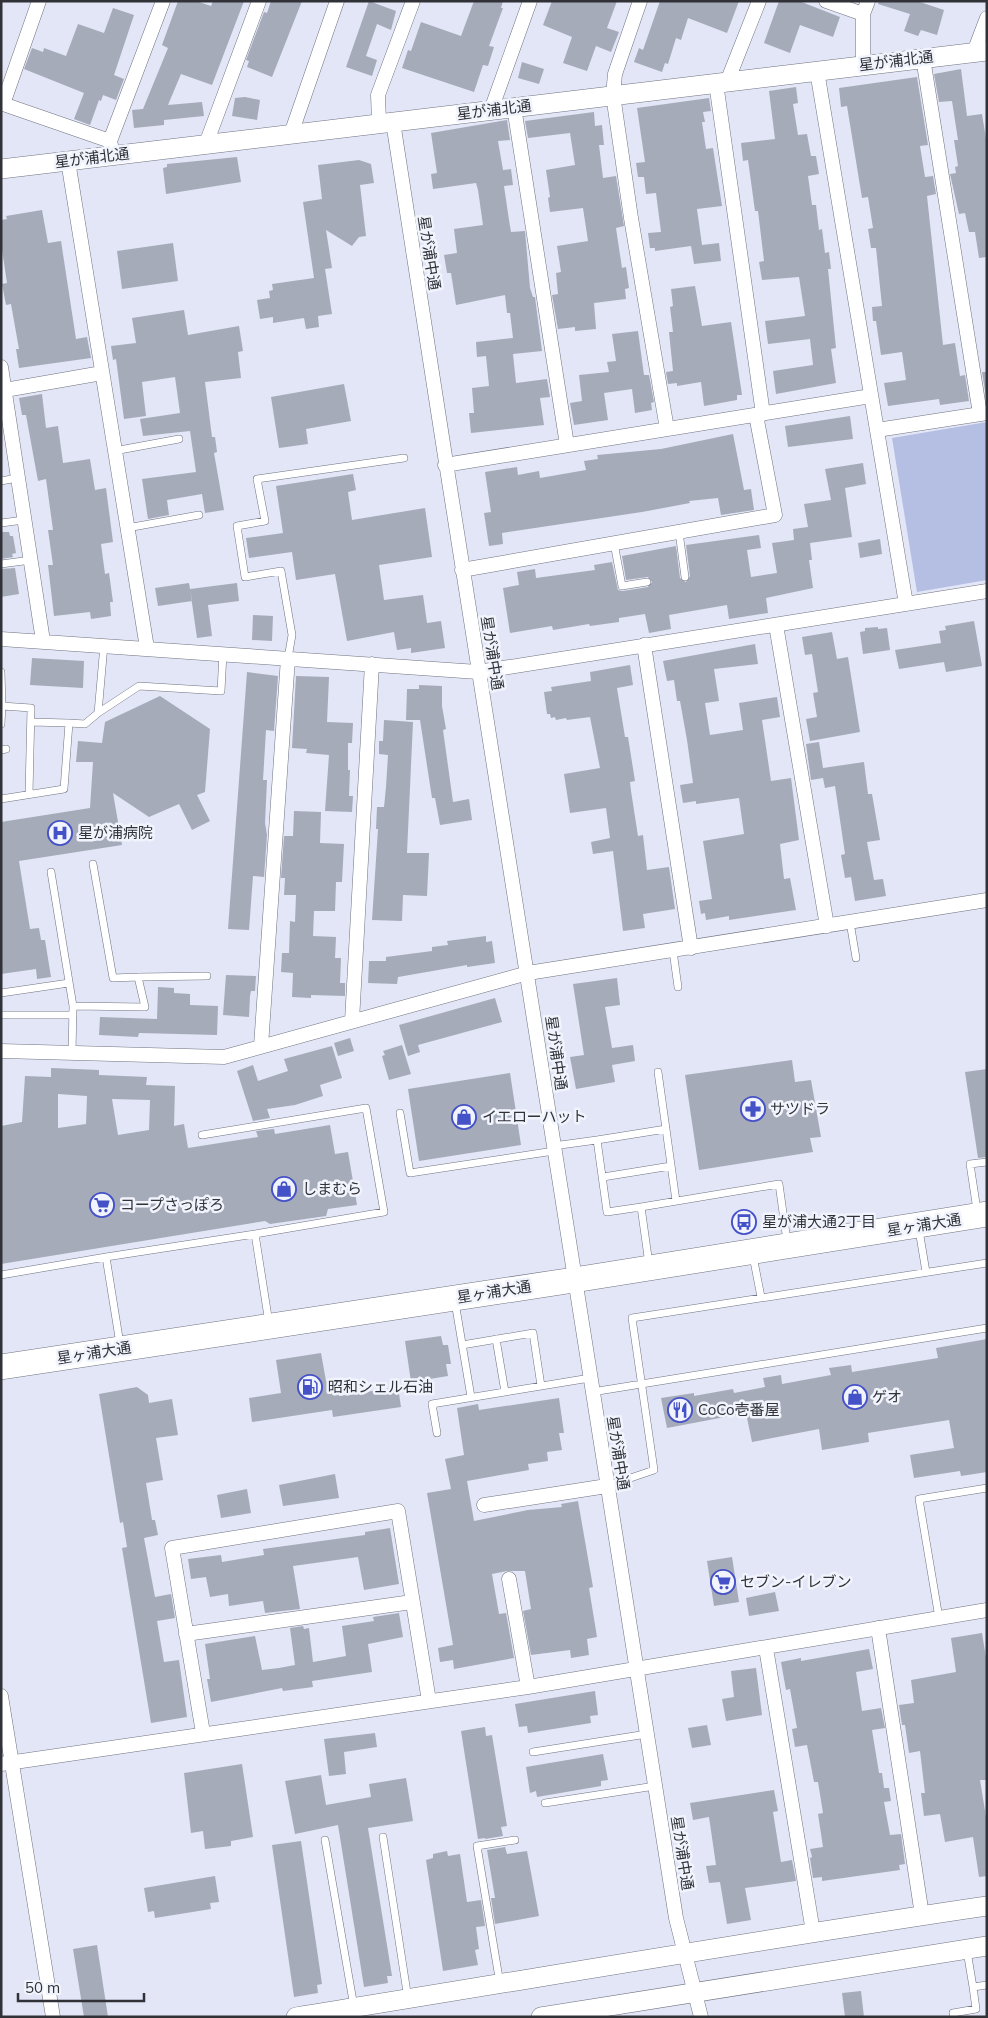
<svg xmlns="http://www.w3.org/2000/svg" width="988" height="2018" font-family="Mulish,'Noto Sans JP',sans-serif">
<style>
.green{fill:#b5bfe3}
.building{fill:#a6abb9;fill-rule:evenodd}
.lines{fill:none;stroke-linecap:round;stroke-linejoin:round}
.lane-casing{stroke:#707381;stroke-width:8}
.street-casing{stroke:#707381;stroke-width:15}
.secondary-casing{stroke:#707381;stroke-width:20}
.highway-casing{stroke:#707381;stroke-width:26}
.lane{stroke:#fff;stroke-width:7}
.street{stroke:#fff;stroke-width:14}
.secondary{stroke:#fff;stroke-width:19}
.highway{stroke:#fff;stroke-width:25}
.labels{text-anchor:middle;stroke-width:5;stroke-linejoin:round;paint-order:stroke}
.street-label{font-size:15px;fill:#303238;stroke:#f1f4fd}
.poi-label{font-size:15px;fill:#303238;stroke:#f1f4fd;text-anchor:start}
</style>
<rect width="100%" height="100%" fill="#e2e6f6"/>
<path class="green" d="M987,422V580L917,592L892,438Z"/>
<path class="building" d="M178,1H196L211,6L213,1H244L212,85L181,74L168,105L202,102L204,116L164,120V125L134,128L132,110L143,109L168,48L162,45Z
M271,1H302L272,77L247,67L249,61L246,60L264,12L267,13Z
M369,1L396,11L391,30L377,24L366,56L377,60L372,76L346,67Z
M474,1H503L501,8H503L489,46L494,47L488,66L483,65L474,92L402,68L408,50L411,51L421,22L461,36Z
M552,1H617L607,28L619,32L611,52L596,46L587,71L563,63L572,37L543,25Z
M660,1H739L727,33L688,18L681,40L676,38L668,64L665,63L662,72L634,62L639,48L643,50Z
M779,1H799L840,17L833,37L800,25L790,53L764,43Z
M879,1H917L944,10L937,35L921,30L918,36L904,31L910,14L878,4Z
M113,8L134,15L114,75L124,79L116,100L103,95L101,101L99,100L90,125L74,119L84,93L24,69L32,48L43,52L44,48L66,56L78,24L104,33Z
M522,62L544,69L539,84L518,78Z
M961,69L967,116L982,114L987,145V257L979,258L975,232H969L965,213L959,214L950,174L956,173L955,167L958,166L954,140H958L952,101L939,102L934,74Z
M917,77L928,145L920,146L925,177L933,176L936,194L927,196L943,345L955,343L960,376L965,375L969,401L940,405L939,399L888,406L884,383L906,380L902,352L881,355L876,321H873L872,307L882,306L876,248H871L868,229L873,228L868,197L862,198L847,106L841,107L839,88Z
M796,87L798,103L793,104L798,135L807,134L811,156H816L819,174L808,176L812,205H816L819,230L822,229L825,253L829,252L831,269H828L836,348L831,349L836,383L776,394L773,371L813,365L810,339L768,344L765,321L805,316L799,277L762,280L759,262L764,261L758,211H755L748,160L743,161L741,143L775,139L769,91Z
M245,97L260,100L257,120L232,116L235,98Z
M709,98L711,111L703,112L705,122H702L706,149L713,148L722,206L697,209L702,245L719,243L721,261L694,264L691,246L655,251V248H650L648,233L661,232L656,193L646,194L644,177H638L636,163L645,162L637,108Z
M594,112L595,126L602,125L604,145H599L603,178L616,176L624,226L616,228L622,268L626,267L629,288L625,289L626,299L594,303L596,329L575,331V327L558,329L552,295L558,294L556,273L561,272L557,246L588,241L583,208L550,212L548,198L550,197L546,170L575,165L570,133L528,138L525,121Z
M507,120L510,140L498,141L503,170L511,169L513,185L504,186L509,220L511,232L525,231L530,288L533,297H535L542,351L513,354L516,383L547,379L550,397L540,398L544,425L471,433L469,413H474L472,388L489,386L486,356L477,357L476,342L513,338L510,313H507L505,295L456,305L451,273H447L444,255L457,253L454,229L483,225L478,190L476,183L433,189L431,174L437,173L431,133Z
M237,157L241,182L166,194L163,168L167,167V164Z
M359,160L371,164L374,183L360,185L366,236L359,237L352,246L326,230L332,268L325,269L332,314L318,316L319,327L306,329L304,318L273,323V317L260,319L257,300L270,298L269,291L273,290L272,284L314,278L303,202L322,199L318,165Z
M42,210L48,243L61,241L76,339L87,337L91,358L19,368L16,349H19L11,304L6,305L2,284L7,283L1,243V220L7,219L6,216Z
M173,243L178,281L122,289L117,251Z
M695,286L702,326L731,322L742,395H737V400L704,406L701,382L677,386V383L668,384L666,372L673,371L669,332H673L670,307L673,306L671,289Z
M184,310L188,335L239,326L243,351L238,352L241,378L205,382L212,437H215L217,452L214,453L224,510L205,513L202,494L167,500L169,515L148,519L142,479L196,472L190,431L143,436L140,419L180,413L175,377L142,382L146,416L124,419L116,359L113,360L111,346L136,343L132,318Z
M638,331L644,375H649L654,402L651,403L652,410L635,413L632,389L604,393L608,420L574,425L570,403L582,401L579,375L609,372L607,362L616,361L612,334Z
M982,372H987V397H986Z
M344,384L351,421L306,429L308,444L279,448L271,397Z
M42,394L46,428L58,426L63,463L90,459L95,490L106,488L113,542L101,544L105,574L109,573L113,602H110L111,616L91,619L90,612L54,616L48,565H53L48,530H53L46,479L38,481L26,415H22L19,398Z
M850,416L853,439L788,447L785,426Z
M733,434L744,490L751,489L754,510L721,515L718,498L689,501L690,503L642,512L502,533L503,544L489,546L484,513L491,512L485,472L517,467L518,475L539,471L540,478L586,470L584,461L598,459L597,455L661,449Z
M863,463L866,484L845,488L852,537L810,543L812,560H809L813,588L766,598L768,613L729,619L727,605L669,615L671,629L649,633L645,614L619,618V622L590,626L589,624L553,630L552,626L510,633L503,588L519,585L517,572L535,569L536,578L595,570L594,565L612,562L618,590L623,591L648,587L652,582L648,577L626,580L622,556L676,546L680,578L686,582L690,576L686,545L759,535L761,548L747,550L751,577L777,573L772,543L794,540L793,529L808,527L804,504L831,500L825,469Z
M353,474L356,490L348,492L352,520L425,508L432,557L379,565L384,600L423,595L427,623L441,621L445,648L411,653V648L397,650L394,632L347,641L335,574L296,580L292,552L249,558L246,538L283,533L276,486Z
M1,532H9L10,536H13L16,553L12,554L13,557L1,559Z
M880,539L882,554L860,558L858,543Z
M15,568L19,594L1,597V569Z
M189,583L192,601L158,606L155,588Z
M237,583L239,601L208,605L212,636L197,638L190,589Z
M253,615L273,616L272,641L252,640Z
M974,621L982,666L946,672L944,662L899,669L895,650L941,643L939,631L946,630L945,626Z
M878,627V629L887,628L890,650L863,654L860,632L865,631V628Z
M832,632L837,659L848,657L860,732L810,741L806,719L817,717L813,693L818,692L812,654L805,655L802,637Z
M755,644L758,664L714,669L719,701L705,703L710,735L743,730L739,703L777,697L780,717L762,720L771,781L791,778L799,840L780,844L784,879L790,878L796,910L729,920V916L706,920L705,913L701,914L699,901L712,899L703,841L744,834L739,798L696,804V801L683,803L680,785L693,783L687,740L680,701H677L674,680L667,681L663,661Z
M32,658L84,661L83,688L30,685Z
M630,665L633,685L617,688L625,737H628L635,781L630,782L631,791L638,836L643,835L647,870L669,867L675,909L643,914L645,928L623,931L613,851L593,854L591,842L610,838L606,808L570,813L564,774L600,768L590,717L567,720L566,718L556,720L555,717L551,718L550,714H547L544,692L552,691L551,687L591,681L590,672Z
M247,672L278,676L274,731L266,730L263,780H267L265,823L267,835L264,877L253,876L249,930L228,929Z
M296,676L329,677L327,722L353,723L352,743H348V770H350L349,796H353L352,812L325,811L329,755L306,753L307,749L292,748Z
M419,685L442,686V706L446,729L443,730L453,802L469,799L472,820L440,825L435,798H432L420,720H406L407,689H419Z
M160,696L210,729L205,792L197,795L210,821L192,830L179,804L149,817L113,793L122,845L19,861L30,929L39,928L41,940H45L51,977L37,979L36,969L1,974V822L90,808L93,762H76L78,741L102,743L105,722Z
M384,720L413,722L407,853H429L427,896L403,895L402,921L372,920L378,829H376L377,807H384L386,787L388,755L379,754V741H383Z
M819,742L823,768L864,762L868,794H872L880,840L867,842L874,880L883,879L886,896L855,901L851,877L845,878L841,855L845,854L835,786L825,788L823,778L811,780L806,744Z
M294,811L321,812L320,843L344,844L342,882H336L335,911H314L313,936L336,937L335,958H341L340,983H345V996L311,995V998L292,997L293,973L281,972L282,953H289L290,921L295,922L296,895H284L285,878H281L284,836H293Z
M486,936V942L492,941L495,963L467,967V965L398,977L397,984L368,983L369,961H386V957L432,951V947L448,945L447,941Z
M226,975L256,976L255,991H251L250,996L249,1017L223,1015Z
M617,978L620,1005L605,1007L612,1048L633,1045L635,1061L612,1065L615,1082L576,1089L570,1057L584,1055L573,984Z
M158,987L174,988V993L190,994V1005L218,1006L217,1035L139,1033L138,1037L99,1035L100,1017L157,1019Z
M495,998L502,1022L418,1045L420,1052L408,1056L399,1025Z
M350,1038L354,1051L338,1056L334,1043Z
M402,1045L411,1074L389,1080L382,1056L385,1055L383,1051Z
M332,1046L342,1078L320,1085L323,1096L295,1105L267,1109L270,1118L253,1121L237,1071L253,1065L258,1081L288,1071L284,1059Z
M792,1060L795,1082L811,1080L821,1137L810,1138L813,1152L699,1170L685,1075Z
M51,1068L99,1070V1075L147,1077L146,1085L175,1086L174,1126L184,1124L188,1148L258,1137L256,1131L274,1129L275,1134L330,1125L335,1154L348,1152L357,1205L328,1209L326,1216L270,1224L265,1221L1,1264V1126L22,1122L25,1076L51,1077ZM58,1094L87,1096L86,1124L58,1128ZM112,1099L150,1100L149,1130L118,1135Z
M987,1069V1157L978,1158L965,1072Z
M510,1073L521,1145L419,1161L408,1089Z
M441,1336L443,1345H448L451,1364H446L448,1376L411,1382L405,1341Z
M987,1339V1472L961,1476L960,1471L914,1478L910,1455L954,1448L949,1420L868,1433L869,1442L822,1450L819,1429L752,1442L746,1413L667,1428L661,1398L694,1393V1396L733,1389L734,1393L765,1387L763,1378L781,1375L782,1384L831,1375L829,1368L851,1365L852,1372L938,1358L936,1348Z
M321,1353L326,1381L337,1380L339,1396L398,1387L401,1407L333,1417L332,1410L252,1422L249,1398L281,1393L276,1360Z
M137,1387L148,1395L149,1403L172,1399L178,1435L156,1438L163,1480L146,1483L152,1520H155L158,1535L144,1538L155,1597L171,1594L175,1618L157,1621L164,1662L179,1660L187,1717L151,1723L122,1548L127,1547L123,1522L120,1523L99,1394Z
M559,1398L564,1433H559L562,1450L547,1452L548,1461L528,1464L529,1470L467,1481L474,1521L528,1510L562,1507L561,1504L578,1501L593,1587L589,1588L597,1637L587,1639L589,1655L571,1658L570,1650L531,1655L523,1611L531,1609L525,1571H507L492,1574L499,1614L506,1613L514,1658L454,1669L453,1660L440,1662L438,1648L453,1645L427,1493L451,1489L445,1459L464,1455L457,1408L478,1404L479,1410Z
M335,1474L339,1498L283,1506L279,1485Z
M247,1489L251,1513L221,1518L217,1495Z
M390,1528L399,1584L364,1590L358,1557L293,1566L300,1609L265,1613L263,1601L229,1606L228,1594L210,1597L206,1577L191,1579L188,1559L221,1555L222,1562L264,1555L263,1549L365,1535V1532Z
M732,1557L739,1602L714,1606L707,1561Z
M775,1592L779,1611L749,1616L746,1598Z
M399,1613L403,1637L368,1644L372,1672L312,1681L313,1687L283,1691L282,1688L211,1702L207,1679H210L205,1644L255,1636L262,1670L279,1668L295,1665L290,1628L303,1626L304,1629L309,1628L313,1662L346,1656L342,1626L374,1621L373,1617Z
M982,1633L987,1664V1780H980L987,1823V1876L979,1877L973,1837L945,1842L940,1814L924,1816L921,1793H925L920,1751L909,1753L905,1725H902L899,1705L914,1703L911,1680L956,1672L951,1638Z
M869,1649L873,1669L856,1672L862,1711L881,1708L885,1728L872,1730L879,1773H882L884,1788H889L891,1801L884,1802L890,1835L901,1834L905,1864L899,1865L900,1870L822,1881V1877L813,1878L810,1858L812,1857L810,1849L823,1847L818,1814L823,1813L818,1782H814L807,1745L795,1747L792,1729L797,1728L790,1689L786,1690L781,1662L801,1658V1661Z
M756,1668L762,1715L726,1721L722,1699L734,1697L731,1671Z
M595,1691L598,1715L590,1716L591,1723L528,1733L527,1726L519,1727L515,1704Z
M707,1725L711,1745L692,1748L688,1728Z
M485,1727L486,1736L492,1735L507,1826L501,1827L503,1836L485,1839V1838L478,1839L461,1731Z
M375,1733L377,1747L344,1752L346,1774L329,1776L324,1739Z
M603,1754L608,1780L601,1781V1786L537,1797L536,1791L530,1793L526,1767Z
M242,1764L253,1837L231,1841V1846L205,1849L203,1831L191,1833L184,1773Z
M321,1775L326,1805L371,1797L369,1784L406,1778L413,1821L368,1828L392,1976H387L388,1983L364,1987L338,1825L295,1834L285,1781Z
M774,1790L778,1811L773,1812L781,1862L792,1860L796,1881L745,1888L751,1920L727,1924L720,1882L709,1883L706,1866L716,1865L709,1817L693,1820L690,1803Z
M301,1841L322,1984L317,1985L318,1993L294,1997L272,1845Z
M505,1847L507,1854L527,1851L539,1916L495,1924L491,1898H495L487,1850Z
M447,1851L448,1856L460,1854L467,1902L481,1900L485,1926L476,1927L479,1949L475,1950L478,1965L443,1971L426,1860L433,1858V1854Z
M215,1876L219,1902L210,1903L211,1909L155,1918L154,1911L148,1912L144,1888Z
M97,1945L108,2017H84L73,1949Z
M861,1991L864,2017H845L842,1993Z"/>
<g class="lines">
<defs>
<path id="lane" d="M114,451L179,439
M1,481L17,478
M1,523L24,520
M127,528L199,515
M679,532L685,577
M614,543L622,586L647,582
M1,564L31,560
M288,658L292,635L281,571L245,577L237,526L265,521L257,479L404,458
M1,672L2,706L31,708L29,794
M98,713L139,686L221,691L223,653
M31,722L69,723
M1,724L2,706
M1,750L6,749
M1,799L64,789L69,723L85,724L98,713L104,645
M93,864L113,978L138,977
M51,872L73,1006L72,1053
M850,922L856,958
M673,951L678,987
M1,993L69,983
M73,1006L145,1007L138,977L207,976
M1,1015H73
M658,1072L666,1129
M400,1113L410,1173L554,1151
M202,1135L366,1108L384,1212L255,1234
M597,1140L666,1129L676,1201
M553,1146L597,1140L607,1212L641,1207L649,1264
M603,1177L671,1166
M641,1207L779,1184L787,1241
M977,1210L970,1164L987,1162
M919,1230L926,1272
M753,1256L761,1297
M1,1275L106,1257
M455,1302L471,1397
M496,1339L505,1392
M120,1344L106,1257L255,1234L269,1323
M462,1345L533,1333L541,1386
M592,1392L987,1328
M437,1433L432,1404L590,1378
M607,1486L654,1470L632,1318L987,1263
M939,1618L919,1499L987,1488
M533,1752L647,1734
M545,1803L655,1786
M383,1837L408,1999
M325,1840L354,2007
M967,1951L973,1987
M500,1984L477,1846L515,1840
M954,2017L953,2013L976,2009L973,1987L987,1985"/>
<path id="street" d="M39,1L3,104L110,141
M640,1L615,74L613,95L631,218L667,429
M826,1L863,14
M974,52L987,18
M923,58L980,414
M863,65V14L868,1
M817,71L906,604
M727,82L759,1
M716,83L763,414
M514,107L567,445
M491,110L530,1
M393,122C486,721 580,1320 676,1918L701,2017
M379,123L378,95L413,1
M291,134L337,1
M206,144L259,1
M112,150L110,141L163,1
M68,161L147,648
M1,367L43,641
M5,390L102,373
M877,430L987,413
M445,465L871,396
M462,570L775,515L756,415
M776,625L827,926
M1,639L478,672L987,591
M644,645L691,948
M352,1021L372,664
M261,1046L288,658
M1,1051L224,1057L528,973L987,900
M484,1505L607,1486
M509,1579L528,1687
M878,1628L922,1915
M186,1634L412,1602
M766,1648L813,1932
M1,1696L53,2017
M203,1733L172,1548L398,1511L429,1701
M1,1764L528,1687L987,1610"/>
<path id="secondary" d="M1,169L987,51
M296,2017C526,1980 756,1940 987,1906
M541,2017L987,1946"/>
<path id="highway" d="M1,1367L574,1280L987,1214"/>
</defs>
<use href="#lane" class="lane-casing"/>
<use href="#street" class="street-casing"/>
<use href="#secondary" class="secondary-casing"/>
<use href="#highway" class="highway-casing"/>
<use href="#lane" class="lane"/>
<use href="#street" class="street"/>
<use href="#secondary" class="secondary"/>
<use href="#highway" class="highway"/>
</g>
<defs>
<symbol id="hospital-ring" viewBox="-11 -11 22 22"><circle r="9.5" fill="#f1f4fd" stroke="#4552c7" stroke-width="1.5"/><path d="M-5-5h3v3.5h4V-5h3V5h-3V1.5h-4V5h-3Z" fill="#4552c7"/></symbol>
<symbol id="pharmacy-ring" viewBox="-11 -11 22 22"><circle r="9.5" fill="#f1f4fd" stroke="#4552c7" stroke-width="1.5"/><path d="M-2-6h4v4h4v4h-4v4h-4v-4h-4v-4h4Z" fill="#4552c7"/></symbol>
<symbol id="shop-ring" viewBox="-11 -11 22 22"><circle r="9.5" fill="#f1f4fd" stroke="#4552c7" stroke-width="1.5"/><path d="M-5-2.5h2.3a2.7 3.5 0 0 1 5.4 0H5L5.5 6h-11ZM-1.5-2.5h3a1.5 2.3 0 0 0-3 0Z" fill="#4552c7"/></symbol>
<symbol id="supermarket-ring" viewBox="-11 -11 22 22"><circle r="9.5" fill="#f1f4fd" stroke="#4552c7" stroke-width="1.5"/><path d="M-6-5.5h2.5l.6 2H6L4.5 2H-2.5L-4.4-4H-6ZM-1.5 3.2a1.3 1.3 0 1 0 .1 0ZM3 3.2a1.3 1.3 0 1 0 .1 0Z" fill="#4552c7"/></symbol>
<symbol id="bus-ring" viewBox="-11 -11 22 22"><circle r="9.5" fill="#f1f4fd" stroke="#4552c7" stroke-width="1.5"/><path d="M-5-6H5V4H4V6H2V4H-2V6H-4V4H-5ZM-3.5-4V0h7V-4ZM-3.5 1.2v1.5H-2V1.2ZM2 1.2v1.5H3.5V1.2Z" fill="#4552c7"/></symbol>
<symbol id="fuel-ring" viewBox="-11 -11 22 22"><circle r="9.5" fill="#f1f4fd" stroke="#4552c7" stroke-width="1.5"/><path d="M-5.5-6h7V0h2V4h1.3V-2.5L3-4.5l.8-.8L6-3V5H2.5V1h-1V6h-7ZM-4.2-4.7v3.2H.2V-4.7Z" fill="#4552c7"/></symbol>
<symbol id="restaurant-ring" viewBox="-11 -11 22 22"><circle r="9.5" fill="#f1f4fd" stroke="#4552c7" stroke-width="1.5"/><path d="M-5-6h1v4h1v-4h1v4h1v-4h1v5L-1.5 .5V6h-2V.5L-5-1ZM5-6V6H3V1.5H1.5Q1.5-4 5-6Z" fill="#4552c7"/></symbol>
</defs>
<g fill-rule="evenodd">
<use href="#hospital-ring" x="46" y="819" width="28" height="28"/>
<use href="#pharmacy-ring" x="739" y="1095" width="28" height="28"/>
<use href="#shop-ring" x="450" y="1103" width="28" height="28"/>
<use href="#shop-ring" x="270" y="1175" width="28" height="28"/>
<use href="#supermarket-ring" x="88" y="1191" width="28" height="28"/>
<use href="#bus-ring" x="730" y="1208" width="28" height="28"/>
<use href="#fuel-ring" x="296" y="1373" width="28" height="28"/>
<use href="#shop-ring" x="841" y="1383" width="28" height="28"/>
<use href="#restaurant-ring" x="666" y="1396" width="28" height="28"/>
<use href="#supermarket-ring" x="709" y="1568" width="28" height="28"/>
</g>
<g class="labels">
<g class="street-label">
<text transform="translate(896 61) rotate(-7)" y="5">星が浦北通</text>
<text transform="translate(494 110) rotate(-7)" y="5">星が浦北通</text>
<text transform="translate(92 158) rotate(-7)" y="5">星が浦北通</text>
<text transform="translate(429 253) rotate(81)" y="5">星が浦中通</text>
<text transform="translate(492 653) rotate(81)" y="5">星が浦中通</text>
<text transform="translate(556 1053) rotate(82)" y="5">星が浦中通</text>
<text transform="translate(924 1225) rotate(-9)" y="5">星ヶ浦大通</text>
<text transform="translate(494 1292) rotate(-9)" y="5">星ヶ浦大通</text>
<text transform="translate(94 1353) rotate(-9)" y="5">星ヶ浦大通</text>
<text transform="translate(618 1453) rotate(81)" y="5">星が浦中通</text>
<text transform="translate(682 1853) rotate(81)" y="5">星が浦中通</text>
</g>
<g class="poi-label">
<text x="78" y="838">星が浦病院</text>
<text x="770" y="1114">サツドラ</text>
<text x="482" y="1122">イエローハット</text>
<text x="302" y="1194">しまむら</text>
<text x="120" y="1210">コープさっぽろ</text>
<text x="762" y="1227">星が浦大通2丁目</text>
<text x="328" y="1392">昭和シェル石油</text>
<text x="872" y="1402">ゲオ</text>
<text x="698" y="1415">CoCo壱番屋</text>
<text x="740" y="1587">セブン-イレブン</text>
</g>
</g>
<rect width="988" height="2018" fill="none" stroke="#303238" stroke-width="5"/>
<path d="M18 1993v8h126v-8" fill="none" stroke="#303238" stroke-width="2.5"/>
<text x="25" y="1993" font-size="15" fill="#303238" stroke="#f1f4fd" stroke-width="4" paint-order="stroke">50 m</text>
</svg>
